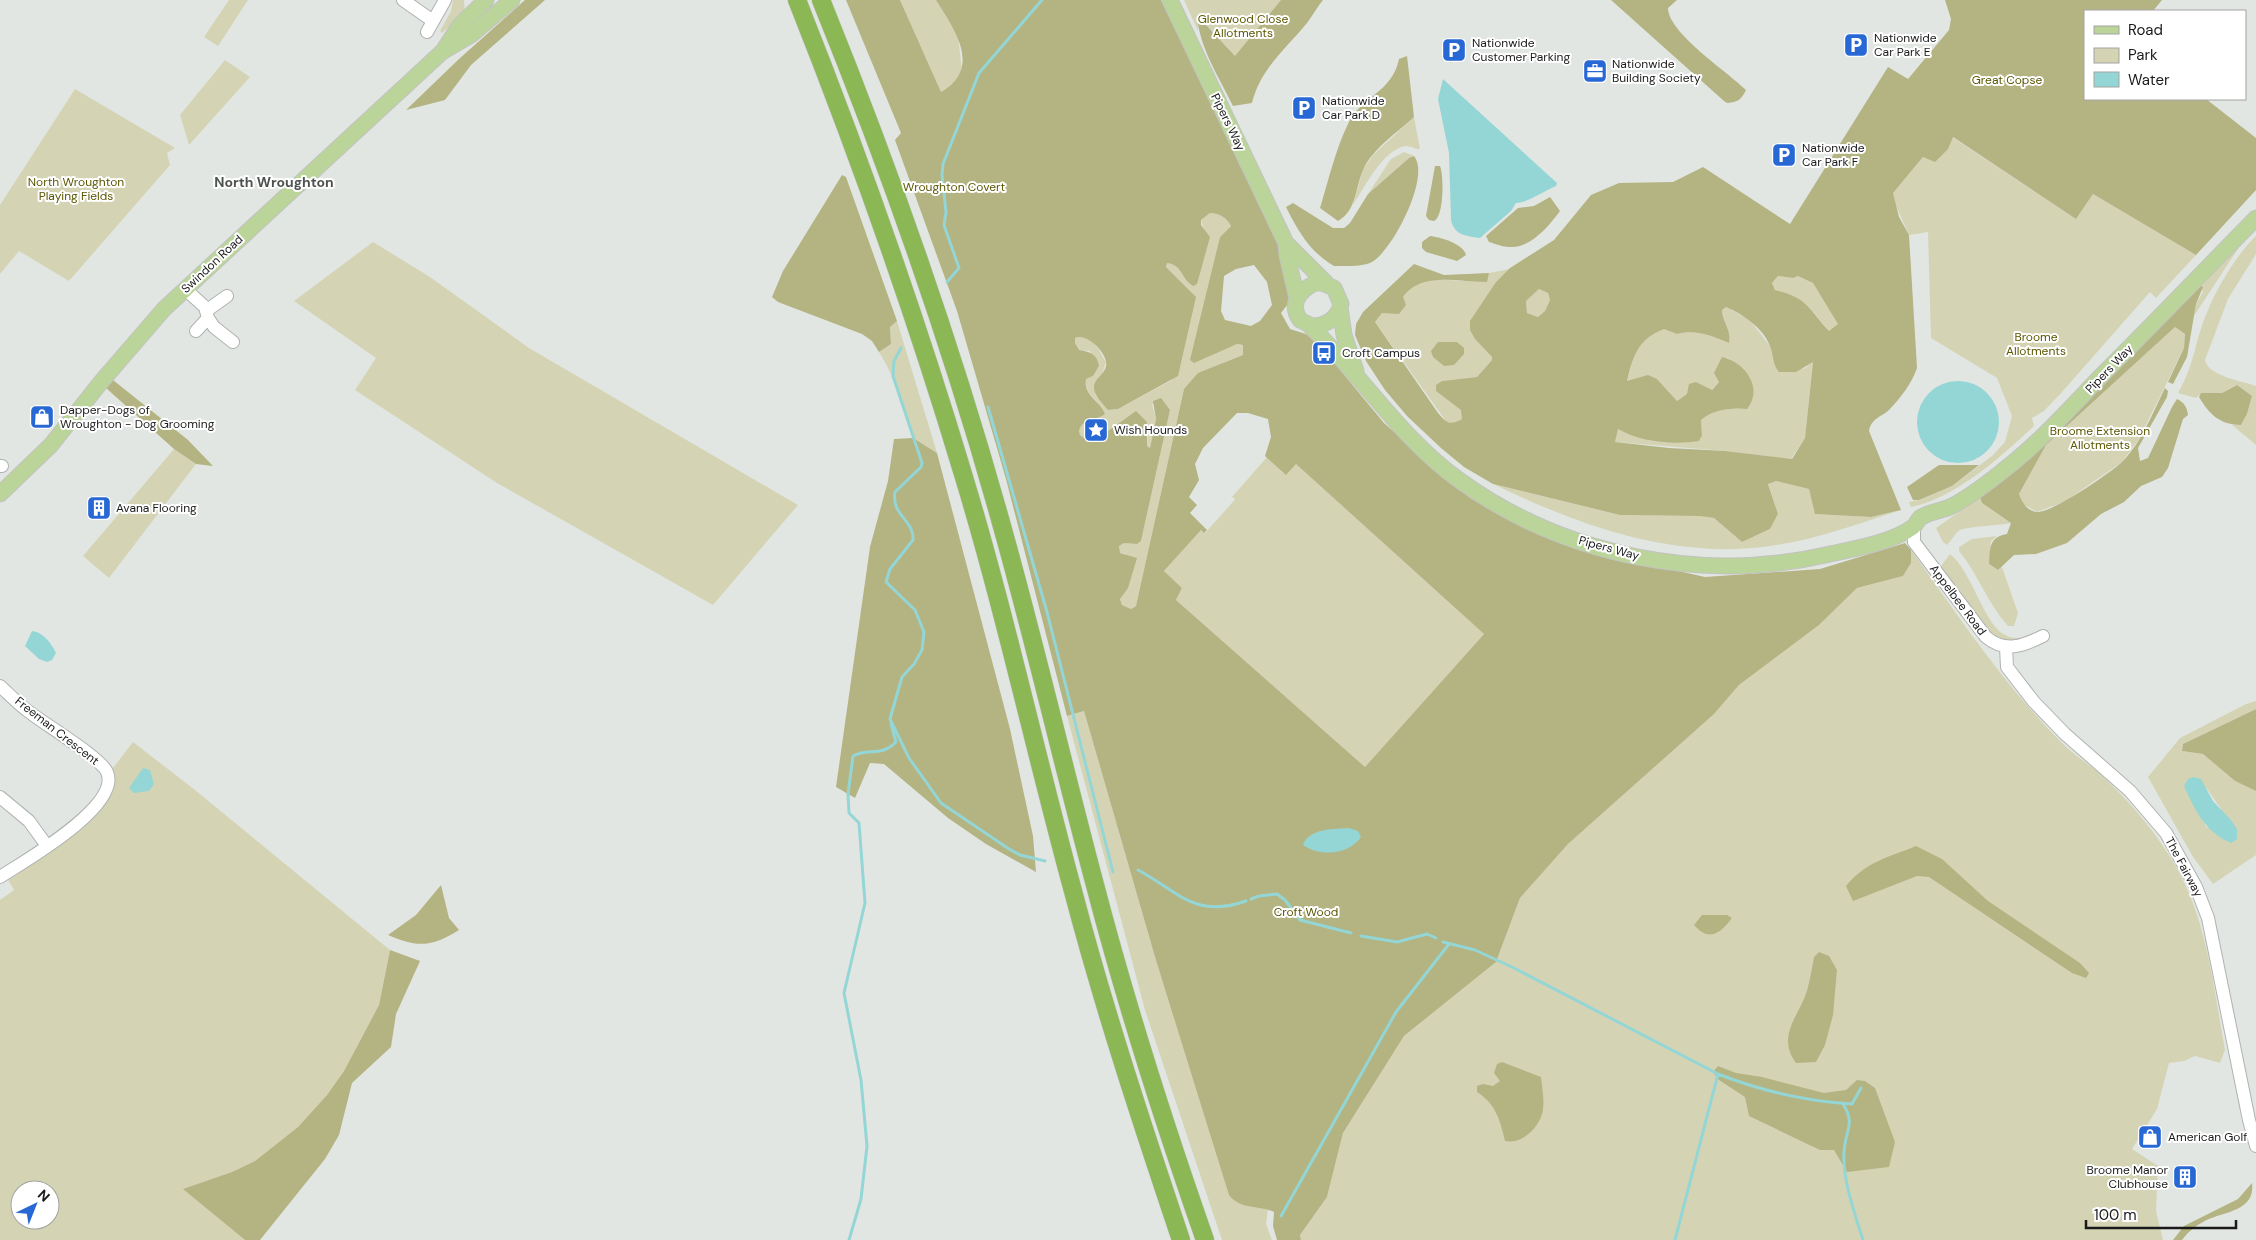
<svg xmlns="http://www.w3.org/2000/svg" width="2256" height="1240" font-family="'DM Sans',sans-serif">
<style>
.green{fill:#d4d4b5;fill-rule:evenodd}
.forest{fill:#b4b382;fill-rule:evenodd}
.water{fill:#94d6d5}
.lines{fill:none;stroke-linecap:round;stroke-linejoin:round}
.stream{stroke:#94d6d5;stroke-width:3}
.minor-casing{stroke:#afb3b0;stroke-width:14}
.major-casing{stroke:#c3c3c3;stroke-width:17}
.highway-casing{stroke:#c3c3c3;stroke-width:19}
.minor{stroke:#fff;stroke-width:12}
.major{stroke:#bad499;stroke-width:15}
.highway{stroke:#8cb755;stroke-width:18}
.labels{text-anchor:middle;stroke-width:4;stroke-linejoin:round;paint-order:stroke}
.park-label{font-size:12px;fill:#5a5600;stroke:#fff}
.poi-label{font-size:12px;fill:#191a19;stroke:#fff;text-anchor:start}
.street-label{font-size:12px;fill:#191a19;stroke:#fff}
.neighbourhood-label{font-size:14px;font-weight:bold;fill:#4f5350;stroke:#fff}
</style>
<rect width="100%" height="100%" fill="#e2e6e2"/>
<path class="green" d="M229,0H248L218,46L204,37Z
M453,0H464C467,21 454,21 442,33L440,31L451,11Z
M900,0H936L958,35L962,71L952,86L941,92Z
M1184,0H1302L1235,56L1198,15V31Z
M225,60L250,77L189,145L180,115Z
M75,89L175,148L167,153L170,165L69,281L19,251L0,274V205Z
M1414,117L1420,149C1416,150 1412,146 1406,146C1384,148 1364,188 1353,205L1363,169L1373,155Z
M1952,137L2076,219L2093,194L2196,255L2156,298L2150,292L2062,392L2044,411L2032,418L2034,426C2002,456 1956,498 1911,507L1909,502L1919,500L1952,486L1992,456L2005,442L2012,416L1997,378L1931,338L1928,232L1909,235L1893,199V193L1923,157Z
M1404,152L1414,156L1409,158L1368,194L1391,159Z
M1210,213C1219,213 1227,218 1231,226L1220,237L1194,362L1237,344L1243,345V355L1225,362L1184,389L1136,606L1131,609L1122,605L1120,599L1124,591L1126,554L1120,553L1119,546L1124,543L1137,544L1141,541L1170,410L1152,404L1156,419L1150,448L1147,446L1148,433L1108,431L1101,439L1089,442L1080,435L1079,431C1081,419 1096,419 1105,414C1101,400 1084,396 1086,379L1093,376L1099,366L1090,351L1079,350L1075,343V338C1090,330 1100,352 1106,362L1102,374L1094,383L1096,396L1108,410L1118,409L1172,380L1193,294L1166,267L1167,263C1177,264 1181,269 1185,278L1204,230L1201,220Z
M2256,236V254L2228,299L2205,360C2208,376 2242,381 2256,386V445L2232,425H2241L2247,414L2252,396L2236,385L2222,393H2202L2196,398L2178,393C2195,364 2195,339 2208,310C2217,287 2238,253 2256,236Z
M373,242L430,277L529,348L798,505L713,605L497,483L355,390L376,358L294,301Z
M2241,244L2194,316L2196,304L2203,292L2200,286Z
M1510,269L1496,282L1475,339L1492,357V360L1477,377L1442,381L1462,410V419L1452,425L1448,424L1375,322L1382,313L1403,297L1409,288L1428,279L1486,282L1489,273Z
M1778,276L1793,278L1798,276L1813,283L1839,324L1830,332C1809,308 1807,298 1775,290L1772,283Z
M1539,289L1548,293L1550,300L1545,311L1538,317L1527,313L1526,301Z
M1726,307L1749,319L1770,346L1804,369L1813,361L1805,438L1791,459L1725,451L1615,442L1617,429L1657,441L1702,435L1701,420C1712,410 1732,407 1747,409L1730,359L1722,357L1719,382L1711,390L1696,382L1687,394L1677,401L1657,379L1627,382C1633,356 1638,339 1664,328L1677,334C1696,329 1712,336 1729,343C1732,330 1722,322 1722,310Z
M897,321L937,453L913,438C904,407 896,379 879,352L891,344L890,327Z
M2175,327L2185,334L2184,348L2139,439L2122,462L2064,502L2037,512L2023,504L2019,494L2046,445Z
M174,449L196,464L109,578L83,556Z
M1267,457L1286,474L1296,464L1484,634L1365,767L1176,600L1182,588L1164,571L1201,530L1205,533L1231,504L1235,499L1232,497Z
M1776,481L1809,489L1816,514L1871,517L1901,510C1858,524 1815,540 1770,546C1673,560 1578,525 1493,484L1620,515L1699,516L1714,518L1742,542L1770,529L1778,514L1768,483Z
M1980,497L1982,503L2011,523C2001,525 1965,527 1960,530C1955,533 1951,541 1947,545L1943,542L1936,528Z
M1997,536L1991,541L1989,564L1998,570L2002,567L2018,613L2014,626H2008C1988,604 1978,574 1959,551V547L1972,539Z
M1911,550C1958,615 2003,684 2060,741C2072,754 2088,763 2101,775C2131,802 2159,836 2179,872C2208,926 2214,991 2225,1050L2220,1063L2195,1056L2184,1061L2169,1063L2157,1109L2132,1149L2158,1166L2156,1211L2163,1240H1301L1300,1235L1327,1197L1343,1133L1404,1036L1496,962L1520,898L1568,844L1714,714L1739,685L1819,625L1857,588L1903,576L1911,563Z
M1950,554C1973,572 1984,627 2007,636C2014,639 2023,638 2030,637L2009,642L1990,633L1941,569V566Z
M2256,701V709L2183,744L2182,751L2203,754L2235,781L2256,791V855L2213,884L2193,857L2148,777L2180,738L2246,704ZM2184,785L2207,789L2221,809L2207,828Z
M1084,711L1155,957L1232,1198L1243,1204L1268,1209L1266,1224L1272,1240H1222L1145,1010L1067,716Z
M133,742L195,790L390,950L379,1005L344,1071L327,1095L298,1127L255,1161L232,1172L184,1189L245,1240H0V900L14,890L7,878L114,784L113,768ZM20,1190H50V1220H20Z"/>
<path class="forest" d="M525,0H545L471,65L445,100L406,110L459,59Z
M846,0H900L941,92C983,68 954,29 936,0H1161L1256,192L1285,261L1291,300L1281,313L1290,329L1312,336L1384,423L1469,497L1576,548L1705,577L1820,569L1905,543L1911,550V563L1903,576L1857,588L1819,625L1739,685L1714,714L1568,844L1520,898L1496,962L1404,1036L1343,1133L1327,1197L1300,1235L1301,1240H1277L1273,1226L1274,1212C1260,1205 1240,1210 1229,1195L1155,957L1084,711L1067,716L1006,479L957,311L895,140L901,133ZM1210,213C1219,213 1227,218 1231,226L1220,237L1190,360L1194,363L1237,344L1243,345V355L1198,373L1184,389L1136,606L1131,609L1122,605L1120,599L1128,588L1137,558L1120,553L1119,546L1124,543L1137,544L1141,541L1170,410L1161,398L1153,401L1156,419L1150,448L1147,446V422L1136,411L1108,431L1101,439L1089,442L1080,435L1079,431C1082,418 1096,421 1105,414C1101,401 1083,396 1086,379L1093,376L1099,366C1097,354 1091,352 1079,350L1075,343V338C1087,332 1109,355 1106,366C1105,374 1094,379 1094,386C1093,395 1103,404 1108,410L1118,409L1178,376L1196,297L1166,267L1167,263C1183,265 1181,279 1193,286L1197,284L1210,237L1201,225V220ZM1254,265L1267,282L1272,305L1260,321L1251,326L1225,320L1221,311L1224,276L1236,269ZM1237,413H1248L1268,419L1271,437L1265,456L1286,475L1296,464L1484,634L1365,767L1176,600L1182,588L1164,571L1201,530L1204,533L1207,530L1190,513L1197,505L1189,497L1199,480L1195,464L1203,448Z
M1281,0H1323C1317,7 1313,15 1307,23C1285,50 1261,68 1252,103L1233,106C1219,77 1199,47 1197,15L1235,56Z
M1611,0H1677L1668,8C1668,33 1728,72 1746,90C1741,100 1738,102 1727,103L1724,101Z
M1945,0H2162L2153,11H2085V99H2206L2256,138V190L2196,255L2093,194L2076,219L1953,137L1948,149L1935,162L1923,157L1893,193L1899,217L1909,235L1917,368C1912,383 1901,397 1890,409C1882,417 1871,418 1869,431L1901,510L1871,517L1815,514L1809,489L1776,481L1768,484L1778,514L1770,529L1742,542L1714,518L1699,516L1620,515L1493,484L1464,467L1441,448L1407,416L1385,390L1366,361L1355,335L1356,324L1363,312L1414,264L1444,275L1489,273L1487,282C1459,282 1421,271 1403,297L1406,305L1399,314L1382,313L1375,322L1438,413C1447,423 1449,426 1462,419L1461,410L1436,391V385L1442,381L1477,377L1492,360V357L1475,339L1470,330V321L1496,282L1510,268L1554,240L1591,195L1619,183L1673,182L1703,167L1790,224L1888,67L1908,79L1949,30L1951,19ZM1778,276L1793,278L1798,276L1813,283L1838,324L1829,331C1808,308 1808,298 1775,290L1772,283ZM1539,289L1548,293L1550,300L1545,311L1538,317L1527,313L1526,301ZM1726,307C1743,314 1763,328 1770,346C1774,355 1772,364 1779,372H1796L1813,362L1805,438L1792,459L1725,451L1669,448L1615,442L1618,429C1641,442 1672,445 1699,441L1702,435L1701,420C1712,410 1732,407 1747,409C1764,388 1745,362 1722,357L1714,373L1719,382L1712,390L1696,382L1689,384L1687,394L1677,401L1657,379L1648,375L1627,381C1633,356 1638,339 1664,329L1677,334C1696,329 1712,336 1729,343C1732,330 1722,322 1722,310Z
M1407,56L1414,117C1398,132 1372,149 1363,170C1355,188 1357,210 1338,221L1320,208C1328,182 1336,148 1348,124C1361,96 1392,93 1399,59Z
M1414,156C1431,176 1393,250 1372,262C1362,267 1345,266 1334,266C1310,252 1298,231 1286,207L1293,203L1333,228H1344L1350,223L1368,194L1409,158Z
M1435,166H1440C1444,175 1444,217 1434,221L1429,220L1426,216Z
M842,175L846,177L897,321L890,327L891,344L879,352L872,341L862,334L778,302L772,297L783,271Z
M1550,197L1560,211C1549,226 1530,249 1509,247C1503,247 1496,244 1489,242L1486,236L1518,208L1534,206Z
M1430,236C1440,237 1464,244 1466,255L1457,261L1426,252L1422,248V242Z
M2200,286L2203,287L2196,304L2187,357L2173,384L2168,382L2184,348L2185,334L2175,327L2046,445L2019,494C2022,502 2026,510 2036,512C2049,515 2112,472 2122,462C2142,442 2153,412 2165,388L2168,391L2167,397L2138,448L2140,461L2148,458L2172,407L2177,399C2184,402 2187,407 2188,415L2183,419L2168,468L2162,477L2141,486L2124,502L2101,514L2067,543L2036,554L2014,555L1998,570L1989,564C1990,548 1989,537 2007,534L2011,523L1982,503L1980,497L2022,465Z
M1438,342H1457L1464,348V354L1454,365L1444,366L1433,357L1431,351Z
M113,380L188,440L213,466L196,464L174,449L106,388Z
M2237,385L2252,396L2247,414L2241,425C2220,425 2209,414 2199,397L2201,393H2222Z
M913,438L937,453L1010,729L1033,836L1036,872L986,844L948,818L884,764L870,763L855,798L836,787L870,547L888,481L894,439Z
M1939,465H1979L1952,486L1919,500H1913L1907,487Z
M2256,709V791L2235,781L2203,754L2182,751L2183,744Z
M1916,846L1942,859L1988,901L2080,963L2089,973L2086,978L2072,973L1929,877L1917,876L1853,901L1846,886C1867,861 1887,858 1916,846Z
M441,885L449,918L459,930C432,947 417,948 388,935L416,915Z
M1702,915H1727L1732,918C1720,934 1709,942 1694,925Z
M390,950L420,961L396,1014L391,1047L352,1083L339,1135L325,1159L260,1240H245L183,1189L232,1172L255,1161L298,1127L327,1095L344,1071L379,1005Z
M1819,952L1829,956L1837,970L1833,1015L1825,1045L1816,1062L1796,1063C1776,1036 1799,1016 1807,991C1810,980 1812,968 1814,957Z
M1502,1062L1541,1077C1542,1089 1546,1105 1541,1117C1535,1131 1521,1144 1505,1141C1500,1120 1496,1104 1477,1092V1086L1483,1084L1493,1086L1500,1081L1494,1073L1497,1064Z
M1718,1066L1736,1073L1762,1077L1824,1093L1846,1090L1857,1080L1865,1081L1875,1088L1895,1142L1889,1167L1847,1172L1834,1150H1820L1749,1116L1745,1097L1719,1080L1713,1072Z
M2252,1183C2256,1213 2219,1212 2203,1222C2195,1226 2187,1233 2182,1240H2173L2184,1226L2238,1199Z"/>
<path class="water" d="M1443,79L1557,183L1556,186C1544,191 1527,203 1516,203L1511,211L1480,238C1466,236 1454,235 1451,220L1449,153L1438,99Z
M1917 422a41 41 0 1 1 82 0a41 41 0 1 1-82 0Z
M32,631C43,632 52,644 56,653L52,660L47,662L39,659L25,646Z
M143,768L150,770L154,784L149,791L134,793L129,788Z
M2193,777L2201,779L2213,801L2231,820L2237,829V839L2231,843C2205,832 2195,810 2184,786L2188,779Z
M1349,828L1358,831L1361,837C1349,855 1320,857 1303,845C1309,828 1335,829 1349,828Z"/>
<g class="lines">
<path class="stream" d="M947,282L959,268L944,225L946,212L942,175L943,164L979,73L1042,0
M901,348L894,361L893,376L922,463L921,467L895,492C891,516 914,519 913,540L890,569L886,582L915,610L924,632L922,650L914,664L902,677L890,719L909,758L941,803L1009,849L1020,855L1045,861
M988,407L1047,612L1113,872
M1138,870C1179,892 1195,919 1246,901
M1251,899L1259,896L1277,894L1285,900L1300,920L1351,933
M1361,936L1397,942L1427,934L1436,938
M1443,942L1475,950L1514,968L1718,1074L1675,1240
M1718,1074C1761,1091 1805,1101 1852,1104L1861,1088
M1843,1104C1856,1124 1845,1131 1844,1152C1842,1178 1855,1215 1863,1240
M1281,1216L1396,1012L1449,944
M849,1240L861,1199L867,1146L861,1080L844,993L865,903L859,823L849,813L848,794L853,756C869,747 880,758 896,742L891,724"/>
<defs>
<path id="minor" d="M403,0L433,21
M427,32L445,0
M185,289L205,307L208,318L214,327L233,342
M206,311L227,296
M196,331L208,318
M0,466H2
M1914,527V542L1986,637C2005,653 2023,646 2043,636
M2006,647L2007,667L2034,702L2065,734L2130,791L2166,833L2196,887L2208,918L2249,1120L2256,1146
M0,686C10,695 20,706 32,714C46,725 101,758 107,772C122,806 23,862 0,877
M0,797L29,821L47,846"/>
<path id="major" d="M1170,0L1286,243L1287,255L1297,298
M443,51L460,25L486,0
M1286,243L1327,284
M1315,283H1322L1334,288L1341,304C1338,318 1326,326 1312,326L1300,320C1289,304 1299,291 1315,283Z
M1340,307L1344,335L1356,371
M1310,326C1362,375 1400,438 1459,480C1564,556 1704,584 1830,554C1854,549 1893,542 1913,527C1916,525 1917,521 1920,518C1929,511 1943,511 1952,506C1971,496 1989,482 2005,469C2040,442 2070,408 2101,376C2153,324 2204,271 2256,218
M0,494L51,445L101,382L164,309L442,52L471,35L512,0"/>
<path id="highway" d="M797,0C859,156 915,314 963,474C1005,612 1035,752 1073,891C1104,1009 1142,1124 1181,1240
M821,0C892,175 955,355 1005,537C1037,652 1064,769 1095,885C1126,1004 1164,1123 1205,1240"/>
</defs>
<use href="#minor" class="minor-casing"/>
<use href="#major" class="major-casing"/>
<use href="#highway" class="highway-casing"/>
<use href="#minor" class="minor"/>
<use href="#major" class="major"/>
<use href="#highway" class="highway"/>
</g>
<defs>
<symbol id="parking-square" viewBox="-11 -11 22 22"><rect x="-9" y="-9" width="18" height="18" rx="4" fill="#2868d5" stroke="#fff"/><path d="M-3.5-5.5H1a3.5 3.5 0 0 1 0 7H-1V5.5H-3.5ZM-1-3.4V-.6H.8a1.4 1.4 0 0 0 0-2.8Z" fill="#fff"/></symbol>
<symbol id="office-square" viewBox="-11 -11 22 22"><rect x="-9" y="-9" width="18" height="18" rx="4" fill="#2868d5" stroke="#fff"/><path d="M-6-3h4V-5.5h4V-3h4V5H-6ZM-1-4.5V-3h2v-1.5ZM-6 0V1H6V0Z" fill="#fff"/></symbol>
<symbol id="bus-square" viewBox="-11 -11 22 22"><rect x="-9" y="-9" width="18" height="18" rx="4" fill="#2868d5" stroke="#fff"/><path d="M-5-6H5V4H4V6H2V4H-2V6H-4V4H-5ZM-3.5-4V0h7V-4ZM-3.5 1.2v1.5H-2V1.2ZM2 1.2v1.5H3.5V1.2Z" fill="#fff"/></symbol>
<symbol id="shop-square" viewBox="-11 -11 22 22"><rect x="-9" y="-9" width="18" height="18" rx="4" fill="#2868d5" stroke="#fff"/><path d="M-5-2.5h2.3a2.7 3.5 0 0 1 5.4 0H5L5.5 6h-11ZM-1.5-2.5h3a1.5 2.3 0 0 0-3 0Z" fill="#fff"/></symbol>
<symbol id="sight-square" viewBox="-11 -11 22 22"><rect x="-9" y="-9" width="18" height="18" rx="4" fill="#2868d5" stroke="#fff"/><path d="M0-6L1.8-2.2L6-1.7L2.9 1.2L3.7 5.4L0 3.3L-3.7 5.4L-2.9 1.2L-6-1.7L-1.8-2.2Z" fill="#fff"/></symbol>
<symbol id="building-square" viewBox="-11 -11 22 22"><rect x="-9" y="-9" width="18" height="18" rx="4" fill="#2868d5" stroke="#fff"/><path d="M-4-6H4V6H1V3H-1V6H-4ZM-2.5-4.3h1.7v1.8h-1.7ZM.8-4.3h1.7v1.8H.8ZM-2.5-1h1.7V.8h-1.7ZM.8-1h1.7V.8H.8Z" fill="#fff"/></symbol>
</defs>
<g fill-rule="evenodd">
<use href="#parking-square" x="1842" y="31" width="28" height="28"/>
<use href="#parking-square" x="1440" y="36" width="28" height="28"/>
<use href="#office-square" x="1581" y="57" width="28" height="28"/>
<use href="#parking-square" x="1290" y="94" width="28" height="28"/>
<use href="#parking-square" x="1770" y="141" width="28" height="28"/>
<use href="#bus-square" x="1310" y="339" width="28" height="28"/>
<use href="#shop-square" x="28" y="403" width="28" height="28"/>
<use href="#sight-square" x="1082" y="416" width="28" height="28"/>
<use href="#building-square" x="85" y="494" width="28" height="28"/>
<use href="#shop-square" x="2136" y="1123" width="28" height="28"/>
<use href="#building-square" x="2171" y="1163" width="28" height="28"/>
</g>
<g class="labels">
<g class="park-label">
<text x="1243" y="23">Glenwood Close<tspan x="1243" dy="14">Allotments</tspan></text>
<text x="2007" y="84">Great Copse</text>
<text x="76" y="186">North Wroughton<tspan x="76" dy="14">Playing Fields</tspan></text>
<text x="954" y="191">Wroughton Covert</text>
<text x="2036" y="341">Broome<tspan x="2036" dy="14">Allotments</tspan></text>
<text x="2100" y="435">Broome Extension<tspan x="2100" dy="14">Allotments</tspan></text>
<text x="1306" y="916">Croft Wood</text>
</g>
<g class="poi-label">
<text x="1874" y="42">Nationwide<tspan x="1874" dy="14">Car Park E</tspan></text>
<text x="1472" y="47">Nationwide<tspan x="1472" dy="14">Customer Parking</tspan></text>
<text x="1612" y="68">Nationwide<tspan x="1612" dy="14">Building Society</tspan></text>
<text x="1322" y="105">Nationwide<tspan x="1322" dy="14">Car Park D</tspan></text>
<text x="1802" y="152">Nationwide<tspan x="1802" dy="14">Car Park F</tspan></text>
<text x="1342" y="357">Croft Campus</text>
<text x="60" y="414">Dapper-Dogs of<tspan x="60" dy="14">Wroughton - Dog Grooming</tspan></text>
<text x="1114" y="434">Wish Hounds</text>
<text x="116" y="512">Avana Flooring</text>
<text x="2168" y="1141">American Golf</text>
<text x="2168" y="1174" text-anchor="end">Broome Manor<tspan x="2168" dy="14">Clubhouse</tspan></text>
</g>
<g class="street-label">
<text transform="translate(1228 122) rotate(64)" y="4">Pipers Way</text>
<text transform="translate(212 264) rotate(-43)" y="4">Swindon Road</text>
<text transform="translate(2109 369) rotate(-46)" y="4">Pipers Way</text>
<text transform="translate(1609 548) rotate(15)" y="4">Pipers Way</text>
<text transform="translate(1958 600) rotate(53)" y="4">Appelbee Road</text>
<text transform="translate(57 731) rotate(38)" y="4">Freeman Crescent</text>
<text transform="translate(2184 867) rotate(62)" y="4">The Fairway</text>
</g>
<g class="neighbourhood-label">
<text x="274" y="187">North Wroughton</text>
</g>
</g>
<rect x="2084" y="10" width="162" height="90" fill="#ffffff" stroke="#a3a3a3"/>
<rect x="2094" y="26" width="25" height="8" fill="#bad499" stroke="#a3a3a3"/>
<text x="2128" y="35" font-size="15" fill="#191a19">Road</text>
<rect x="2094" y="48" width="25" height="15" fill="#d4d4b5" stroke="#a3a3a3"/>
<text x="2128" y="60" font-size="15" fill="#191a19">Park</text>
<rect x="2094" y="72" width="25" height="15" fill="#94d6d5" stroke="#a3a3a3"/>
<text x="2128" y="85" font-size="15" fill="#191a19">Water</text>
<g transform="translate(35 1205) rotate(43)"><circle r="24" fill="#ffffff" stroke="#a3a3a3"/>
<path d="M0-4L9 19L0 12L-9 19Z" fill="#2868d5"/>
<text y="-8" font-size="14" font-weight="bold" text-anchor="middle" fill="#191a19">N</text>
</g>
<path d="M2086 1220v8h150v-8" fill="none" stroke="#191a19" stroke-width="2.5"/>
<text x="2094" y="1220" font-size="15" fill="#191a19" stroke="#ffffff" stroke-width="4" paint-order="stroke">100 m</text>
</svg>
